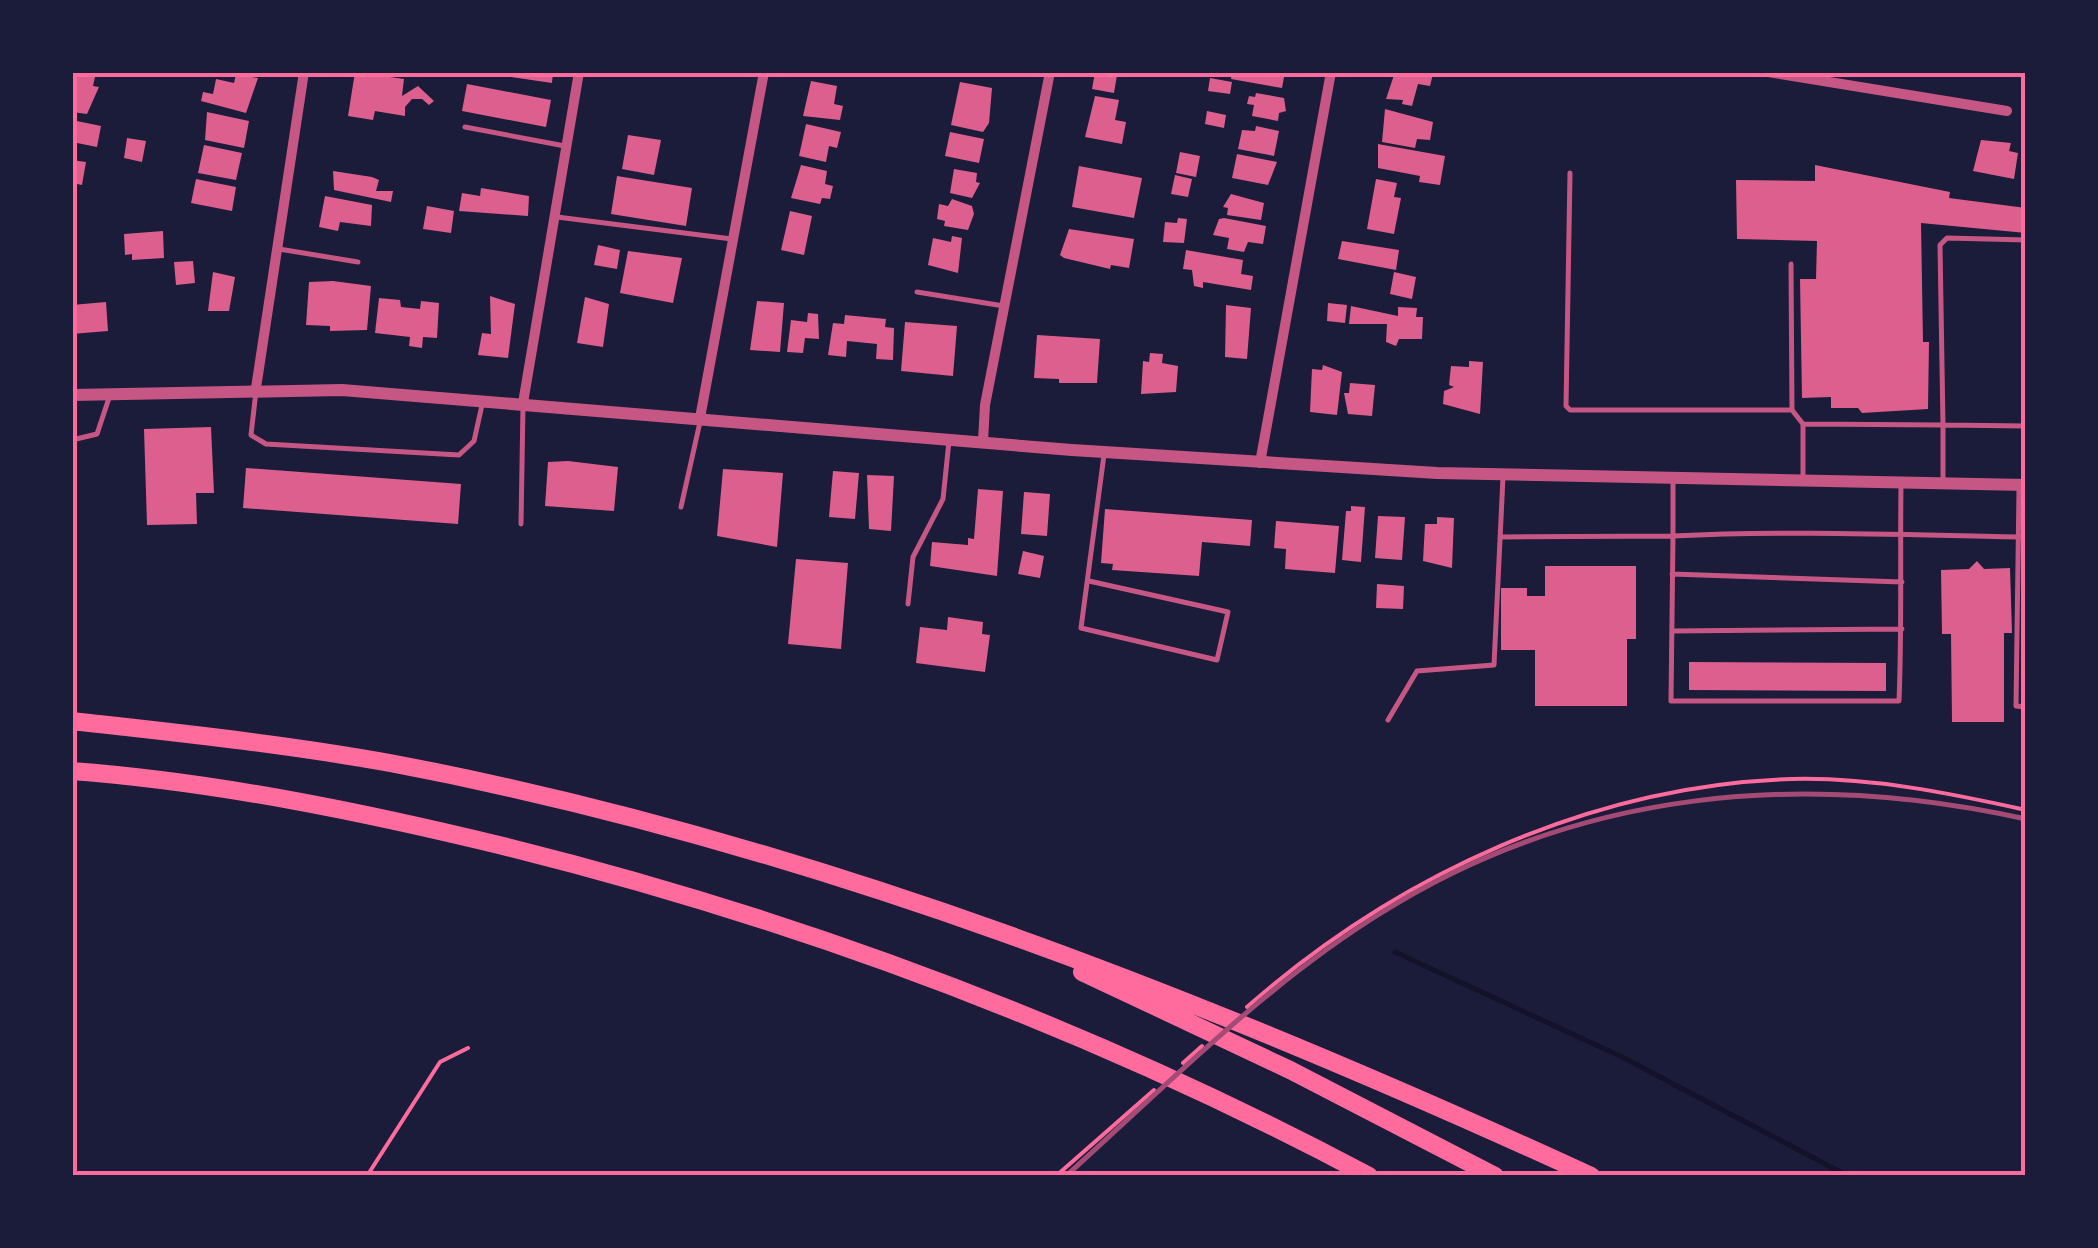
<svg xmlns="http://www.w3.org/2000/svg" width="2098" height="1248" font-family="Lora,serif">
<style>
.lines{fill:none;stroke-linecap:round;stroke-linejoin:round}
.stream{stroke:#12122b;stroke-width:5}
.building{fill:#dd5f8e}
.path{stroke:#ff6b9d;stroke-width:4}
.service{stroke:#c65784;stroke-width:5}
.minor{stroke:#c65784;stroke-width:10}
.tertiary{stroke:#c65784;stroke-width:12}
.motorway{stroke:#ff6b9d;stroke-width:18}
.rail{stroke:#a44b75;stroke-width:5}
.neatline{fill:none;stroke:#ff6b9d;stroke-width:4}
</style>
<rect width="100%" height="100%" fill="#1b1b3a"/>
<g class="lines">
<path class="stream" d="M1395,952L1622,1057L1848,1176"/>
</g>
<path class="building" d="M72,72L95,77L93,86L99,87L87,114L72,112Z
M355,72L404,79L402,96L418,86L434,101L429,105L422,99H412L405,107V116L375,111L373,120L348,116Z
M512,72H553L552,83L511,77Z
M1095,72L1117,75L1114,93L1092,89Z
M1232,72H1285L1282,88L1231,79Z
M1395,72H1431L1433,74L1430,86L1418,84L1412,106L1402,104L1403,100L1386,99Z
M236,74L258,78L246,113L201,101L203,92L213,94L216,79L234,83Z
M1210,78L1232,82L1230,94L1208,91Z
M811,81L837,86L834,104L843,106L840,120L803,116Z
M960,82L992,88L989,123L983,132L951,125Z
M467,84L551,100L546,127L462,111Z
M1256,93L1284,98L1286,111L1279,113L1278,121L1252,116L1254,105L1247,104L1249,96L1255,97Z
M1095,96L1119,100L1115,120L1126,122L1122,144L1085,137Z
M1385,109L1433,122L1430,140L1417,139L1415,148L1382,142Z
M1207,111L1226,115L1224,128L1205,124Z
M207,112L249,121L244,148L205,140Z
M72,120L101,126L97,147L72,142Z
M806,124L841,132L837,148L829,146L826,162L799,156Z
M1256,126L1279,131L1274,156L1238,149L1242,130L1255,131Z
M950,132L984,139L979,163L945,156Z
M628,135L661,140L654,175L622,169Z
M127,138L146,141L142,162L124,158Z
M1981,140L2011,143L2009,151L2018,153L2014,179L1973,171Z
M1378,144L1445,156L1440,185L1419,182L1420,176L1378,168Z
M204,145L242,153L236,180L198,173Z
M1180,152L1200,156L1196,177L1176,173Z
M1237,154L1277,162L1268,185L1232,178Z
M72,160L86,162L82,185L72,183Z
M801,165L827,171L825,184L833,186L830,199L822,198L820,204L791,198Z
M1815,165L1950,192L1949,198L2026,208V233L1921,223L1923,342H1929L1928,409L1862,413L1858,408H1831V397L1802,398L1800,279H1816L1817,241L1737,239L1736,180L1815,181Z
M1079,166L1142,178L1134,218L1072,207Z
M954,169L977,173L976,182L980,183L972,198L950,193Z
M333,171L372,177L379,180L376,191H393L391,202L334,190Z
M1175,175L1192,179L1188,197L1171,194Z
M617,176L692,188L686,226L611,214Z
M196,179L236,187L232,211L191,203Z
M1376,179L1397,183L1394,197L1401,198L1394,234L1367,229Z
M481,188L529,196L528,216L459,211L462,193L480,196Z
M1231,194L1264,203L1261,220L1227,215L1228,208L1223,207Z
M325,196L372,205L371,226L340,222L338,231L319,227Z
M952,199L972,206L974,214L968,230L944,226L945,221L937,219L939,204L948,206Z
M427,206L454,211L451,233L423,229Z
M790,211L812,216L804,255L781,250Z
M1178,218L1187,219L1184,243L1163,242L1165,222L1177,223Z
M1224,218L1266,226L1263,244L1248,242L1244,252L1227,249L1229,238L1213,235L1219,219Z
M1069,229L1134,239L1129,268L1111,265L1110,269L1064,258L1060,255Z
M163,231L164,258L132,260V254L125,255L124,234Z
M952,236L962,238L958,273L928,265L933,238L951,242Z
M1342,241L1399,250L1396,270L1338,259Z
M598,245L620,250L617,269L594,265Z
M1186,250L1243,260L1241,274L1253,276L1251,290L1203,282V288L1194,286L1192,270L1183,269Z
M628,251L682,258L673,303L620,293Z
M193,261L195,283L176,285L174,262Z
M213,272L235,277L229,311H208Z
M1394,272L1416,277L1412,299L1390,294Z
M333,281L371,286L367,330L330,331V326L306,325L309,282Z
M490,296L515,304L508,358L478,355L482,333L491,334Z
M585,297L609,304L603,347L577,343Z
M379,298L400,300L401,307L420,309L421,301L439,303L437,338L423,337L422,348L409,346L410,337L375,333Z
M757,301L784,303L780,352L750,350Z
M106,302L108,331L72,334V305Z
M1328,303L1347,305L1345,323L1327,321Z
M1226,305L1251,308L1247,359L1225,357Z
M1351,306L1398,316V307L1417,308L1416,317H1423L1422,339H1399L1396,346L1386,342L1387,324H1349Z
M808,313L818,314L819,339L805,338L803,353L787,352L791,320L807,322Z
M845,315L886,319L885,327L894,328L893,360L876,359L877,344L847,341L846,357L828,355L833,323L844,324Z
M905,322L957,326L953,376L901,371Z
M1037,335L1100,339L1097,383H1059V379L1034,378Z
M1150,353L1163,354L1162,363L1178,366L1176,392L1141,394L1143,361L1149,362Z
M1469,361L1483,362L1480,414L1443,404L1444,391L1454,387L1449,385L1451,366L1469,367Z
M1323,365L1342,372L1337,415L1310,412L1312,369L1322,370Z
M1350,383L1375,385L1372,416L1348,414L1344,393H1349Z
M211,427L214,493H196L197,524L147,525L144,429Z
M568,461L618,467L614,511L545,506L548,462Z
M246,468L461,484L458,524L243,508Z
M723,469L783,473L777,547L717,536Z
M833,471L859,473L855,519L829,517Z
M867,475L894,476L891,531L869,529Z
M978,489L1003,491L997,576L930,566L932,542L968,545V538L974,539Z
M1024,492L1050,494L1047,536L1021,534Z
M1351,506L1365,507L1361,562L1342,560L1346,511H1351Z
M1105,509L1252,520L1250,546L1202,542L1199,576L1112,570L1113,564L1101,563Z
M1378,516L1405,517L1402,560L1375,558Z
M1437,517L1454,518L1452,568L1423,561L1425,524H1437Z
M1276,521L1339,526L1335,573L1285,569L1286,549L1274,548Z
M1023,551L1044,556L1040,578L1018,574Z
M796,559L848,563L841,649L788,644Z
M1977,561L1984,569L2010,568L2012,633H2004V722H1952L1951,634H1942L1941,570L1969,569Z
M1545,566H1636V639H1627V706H1535V650H1501V588H1527V596H1545Z
M1377,584L1404,586L1403,609L1376,608Z
M948,617L983,622L982,634L990,635L985,672L916,663L920,627L947,630Z
M1689,662L1886,663V691L1689,690Z"/>
<g class="lines">
<path class="path" d="M1247,1007C1396,876 1591,785 1792,779C1870,777 1949,793 2026,810
M1183,1063L1202,1046
M367,1176L440,1062L468,1048
M1056,1176L1154,1090"/>
<path class="service" d="M465,127L565,146
M1570,173L1566,406L1570,410H1792L1803,424
M557,217L732,239
M2026,240L1947,238L1940,245L1943,425L2026,426
M279,249L358,262
M1791,264L1792,410
M917,292L1004,306
M256,391L251,435L266,444L459,455L474,441L482,405
M72,440L97,434L110,395
M1803,478V424L1943,425V481
M1901,485C1900,557 1902,629 1899,701H1671L1673,536C1790,530 1908,535 2026,537
M2019,489L2016,706L2026,707
M681,507L700,422
M521,524L523,406
M1502,537L1673,536V479
M1672,574L1902,582
M1089,581L1228,612L1217,660L1081,628L1104,455
M908,604L913,557L943,499L949,441
M1672,631L1902,629
M1388,720L1417,671L1494,665L1503,477"/>
<path class="minor" d="M1768,72L2007,111
M256,388L304,72
M523,403L579,72
M700,418L764,72
M983,441L985,405L1050,72
M1260,463L1331,72"/>
<path class="tertiary" d="M72,395L342,390L1072,450L1437,473L2026,485"/>
<path class="motorway" d="M72,721C179,733 285,744 390,763C808,842 1206,999 1591,1176
M72,771C217,782 363,812 503,846C806,921 1094,1030 1369,1176
M1082,972L1290,1070L1495,1176"/>
<path class="rail" d="M1066,1176C1167,1085 1265,985 1381,913C1578,789 1803,770 2026,819"/>
</g>
<rect width="2098" height="1248" fill="none" stroke="#1b1b3a" stroke-width="150"/>
<rect x="75" y="75" width="1948" height="1098" class="neatline"/>
</svg>
